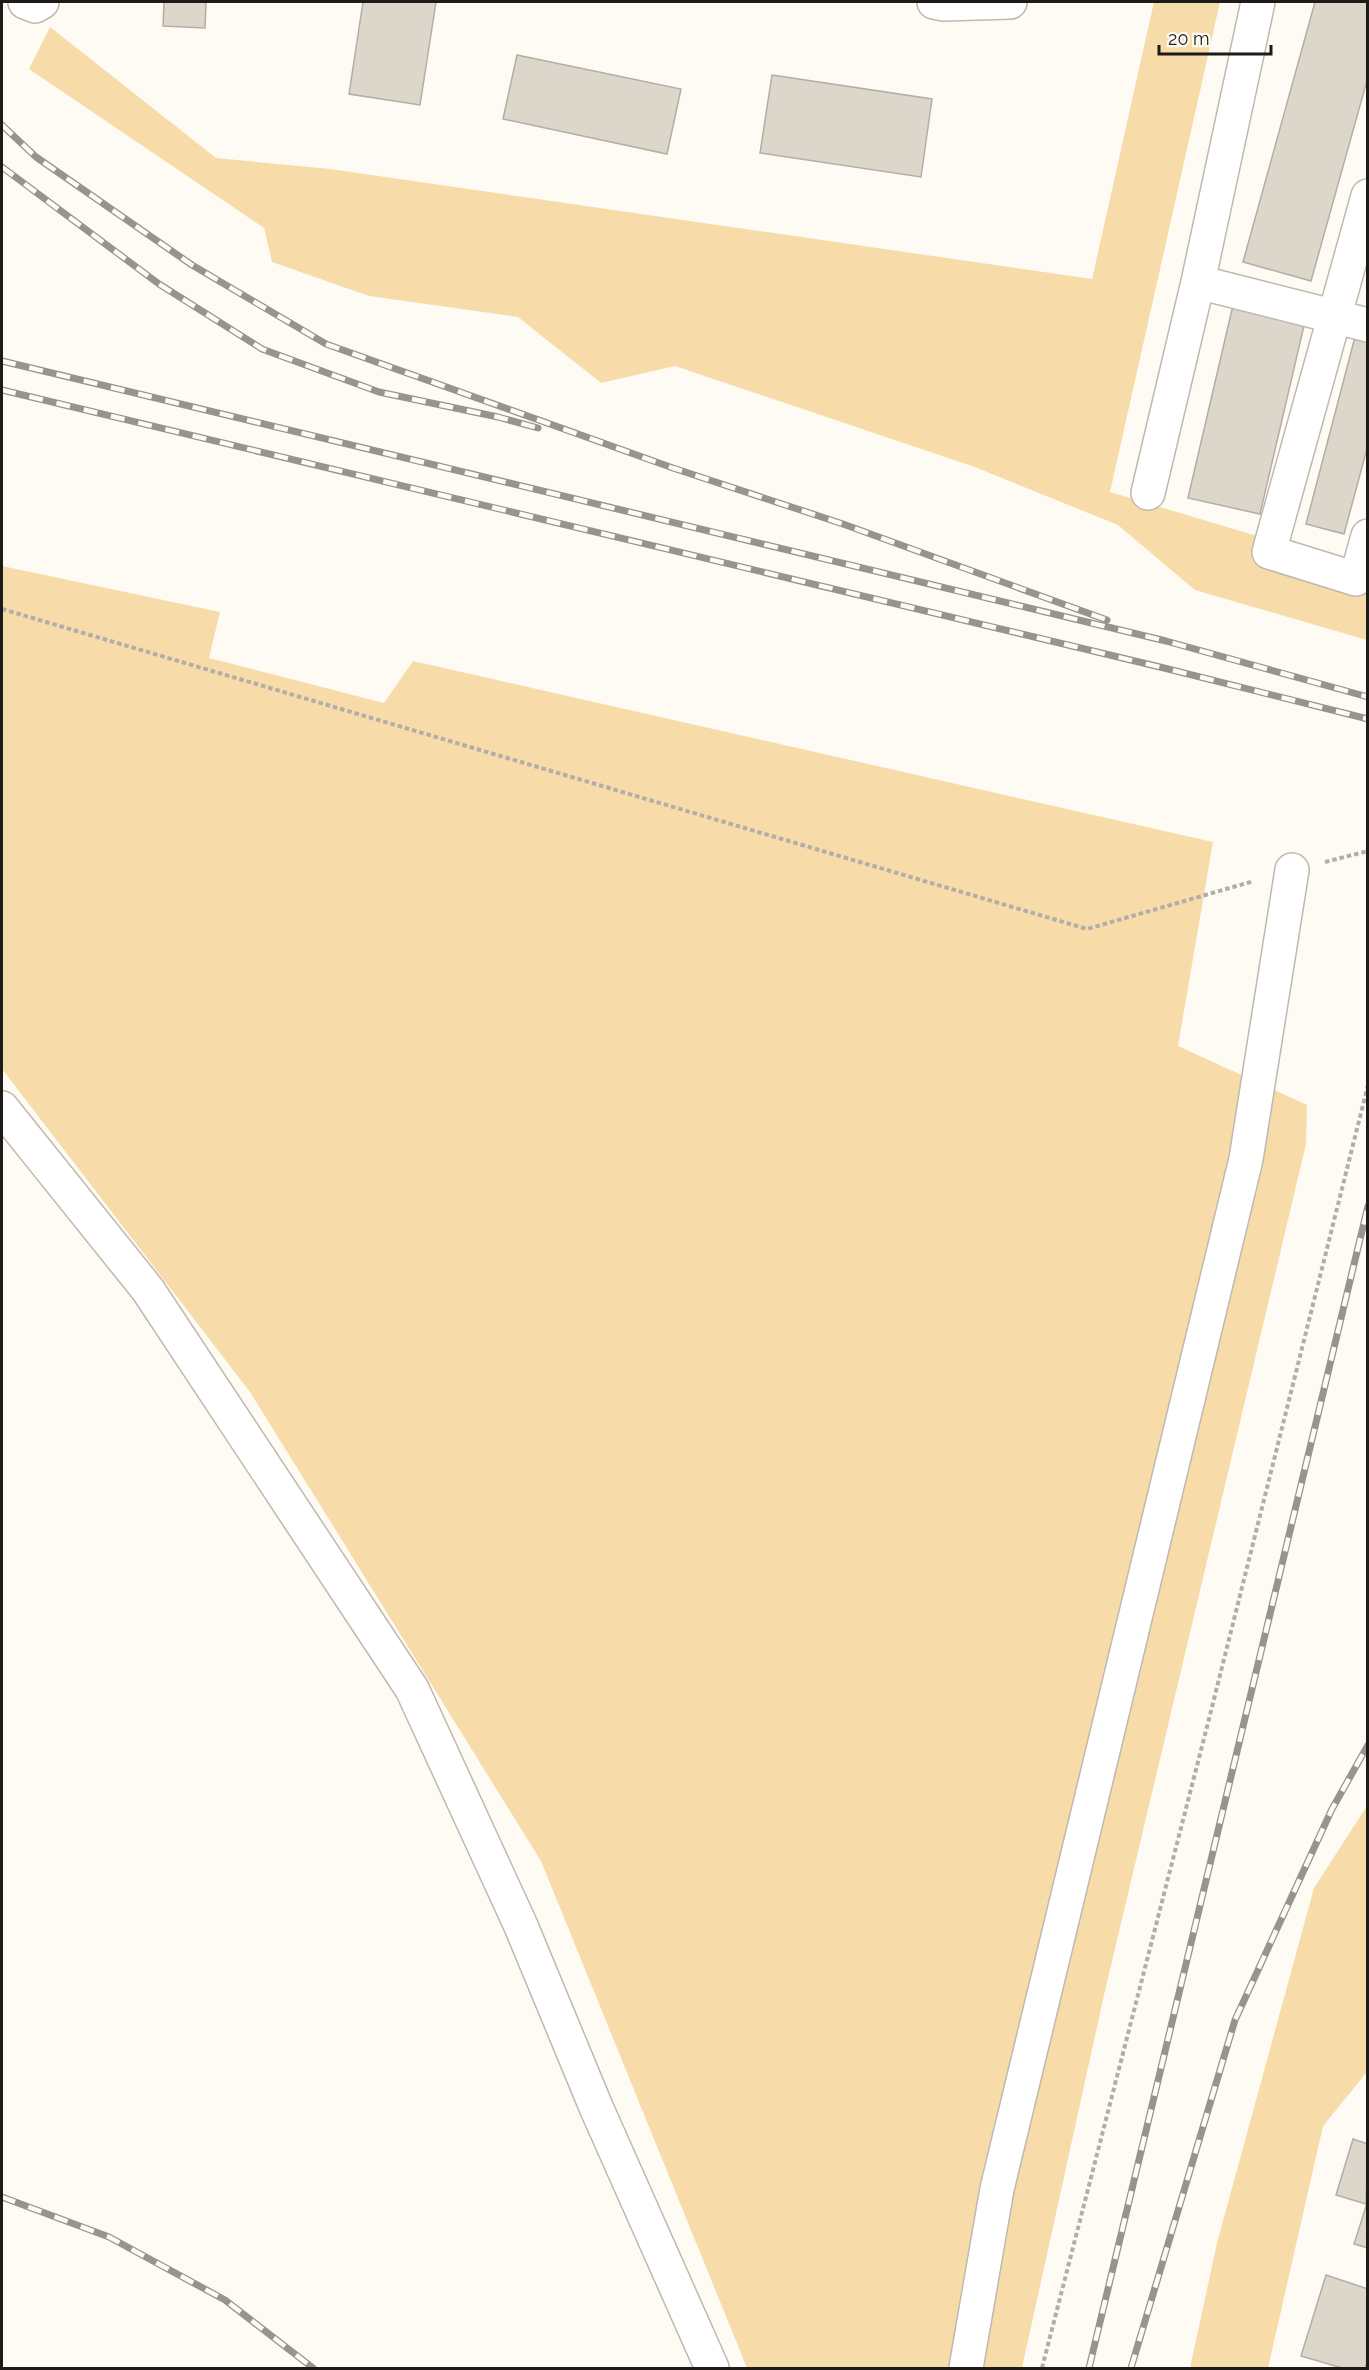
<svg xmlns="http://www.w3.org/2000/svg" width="1369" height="2370" font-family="Raleway,sans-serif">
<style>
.green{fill:#f7dba9}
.building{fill:#dcd6cb;stroke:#b3aea4;stroke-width:1.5}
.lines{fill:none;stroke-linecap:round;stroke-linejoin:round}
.minor-casing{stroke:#bfb9af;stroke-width:36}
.path{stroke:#b1aea8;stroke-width:4;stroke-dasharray:4.5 3;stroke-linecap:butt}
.minor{stroke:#fff;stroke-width:33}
.rail-casing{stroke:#97948e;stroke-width:7}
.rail{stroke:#fefbf4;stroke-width:4.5;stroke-dasharray:14;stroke-linecap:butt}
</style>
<rect width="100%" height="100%" fill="#fefbf4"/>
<path class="green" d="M1154,2H1220L1110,492L1367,569V640L1195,590L1118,525L972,466L675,366L601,383L518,317L369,296L272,262L264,228L29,69L50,27L216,158L330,169L1092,279Z
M2,566L220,612L209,658L384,703L413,661L1213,842L1178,1046L1307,1105L1306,1144L1104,1995L1022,2368H747L541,1861L250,1392L2,1069Z
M1367,1806V2072L1323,2126L1268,2368H1190L1217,2243L1314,1888Z"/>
<path class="building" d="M164,2H206L205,28L163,26Z
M363,2H436L420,105L349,94Z
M1315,2H1368V77L1311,281L1243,262Z
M517,55L681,89L667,154L503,119Z
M772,75L932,99L921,177L760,153Z
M1234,301L1306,317L1260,514L1188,498Z
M1355,337L1368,340V445L1344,534L1306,524Z
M1353,2139L1368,2144L1366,2204L1336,2195Z
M1368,2200V2248L1354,2244Z
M1326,2275L1368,2289V2359L1365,2368H1342L1301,2356Z"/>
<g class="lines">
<defs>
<path id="minor" d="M25,2L35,6L42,2
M934,2L944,4L1010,2
M1368,196L1269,552L1356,579L1368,536
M1198,282L1258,2
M1148,493L1198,282L1368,325
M2,1108L148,1290L412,1689L521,1926L596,2107L712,2368
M966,2368L997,2189L1246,1159L1292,870"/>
</defs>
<use href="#minor" class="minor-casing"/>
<path class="path" d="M2,609L1087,929L1254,881
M1325,862L1368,851
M1042,2368L1209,1719L1368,1085"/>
<use href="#minor" class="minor"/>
<defs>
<path id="rail" d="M2,125L36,157L192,265L326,344L673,468L843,524L1107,620
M2,167L159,284L262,349L379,392L498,417L538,428
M2,361L1166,641L1368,697
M2,390L1160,667L1368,719
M2,2197L109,2237L225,2300L313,2368
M1089,2368L1368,1206
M1131,2368L1235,2020L1332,1809L1368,1745"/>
</defs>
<use href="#rail" class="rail-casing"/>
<use href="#rail" class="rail"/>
</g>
<rect width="1369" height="2370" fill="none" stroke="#1d1b17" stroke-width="6"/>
<path d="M1159 45v9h112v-9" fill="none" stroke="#1d1b17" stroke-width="3"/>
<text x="1168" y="45" font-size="18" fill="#1d1b17" stroke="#fefbf4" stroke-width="4.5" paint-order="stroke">20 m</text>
</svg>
